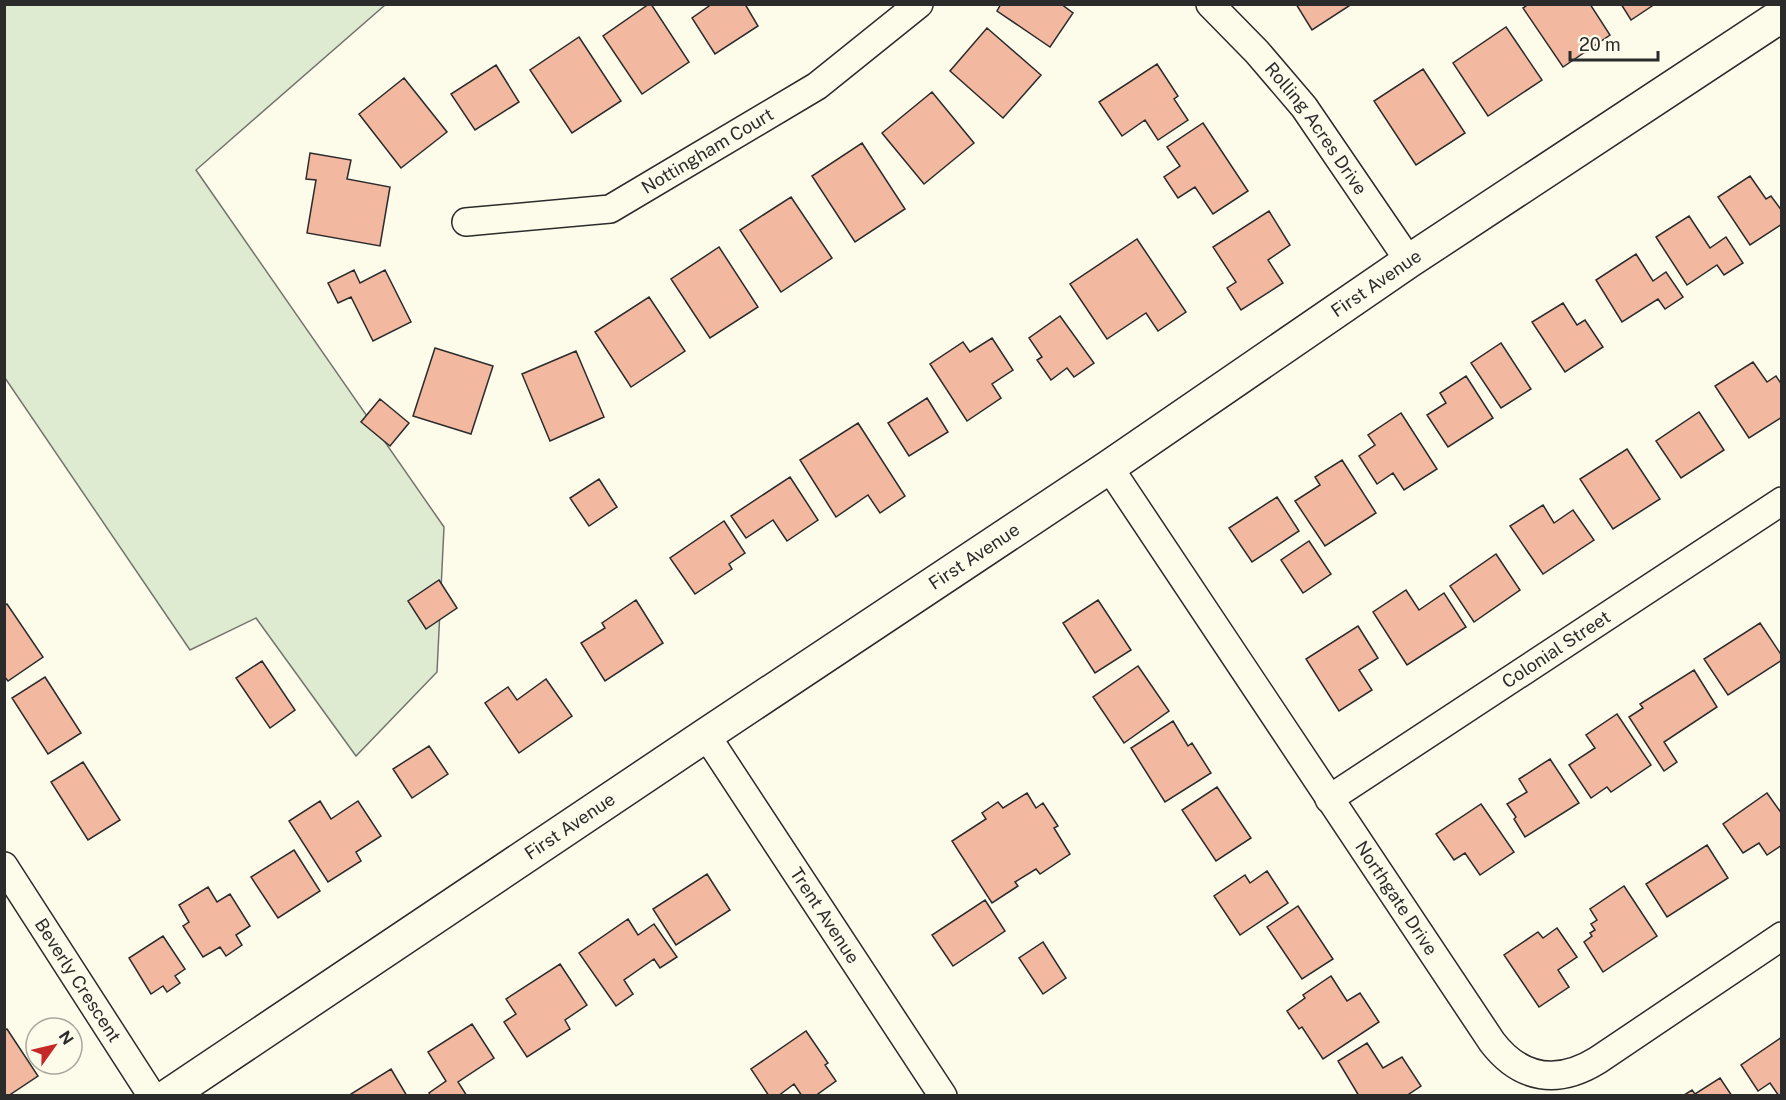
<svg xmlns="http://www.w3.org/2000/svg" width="1786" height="1100" font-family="'Public Sans',sans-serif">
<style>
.green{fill:#deebd1;stroke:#74746e;stroke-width:1.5}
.building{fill:#f2b8a0;stroke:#2b2b2b;stroke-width:1.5}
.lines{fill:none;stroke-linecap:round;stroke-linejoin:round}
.street-casing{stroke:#2b2b2b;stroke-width:30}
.secondary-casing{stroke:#2b2b2b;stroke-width:36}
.street{stroke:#fdfbea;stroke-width:27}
.secondary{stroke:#fdfbea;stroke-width:33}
.labels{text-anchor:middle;stroke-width:4.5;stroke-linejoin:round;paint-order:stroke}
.street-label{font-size:18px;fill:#2b2b2b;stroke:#fdfbea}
</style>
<rect width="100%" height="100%" fill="#fdfbea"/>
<path class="green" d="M4,5H385L196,170L444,527L437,672L356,756L256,618L190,650L5,378Z"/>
<path class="building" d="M649,4H651L689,62L642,94L603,36Z
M712,4H745L758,26L715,54L692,18Z
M1001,4H1061L1073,13L1050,47L997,11Z
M1296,4H1352L1312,30Z
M1529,4H1590L1610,35L1563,67L1523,8Z
M1621,4H1655L1631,20Z
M1506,27L1542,80L1488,116L1453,63Z
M987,28L1041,75L1003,118L950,71Z
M579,37L621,101L572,133L530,70Z
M1157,64L1178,96L1174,99L1188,120L1158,140L1145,120L1122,136L1099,102Z
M496,65L519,102L475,130L451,94Z
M1423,69L1465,133L1416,165L1374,101Z
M404,78L447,132L401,168L359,114Z
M932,92L974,143L924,184L882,133Z
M1203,123L1248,191L1213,214L1195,187L1178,198L1164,177L1180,166L1167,147Z
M862,143L905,209L855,242L812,176Z
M310,153L351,160L347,179L390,187L380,246L307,233L316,180L306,179Z
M1750,176L1766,199L1771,196L1782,211V224L1750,245L1718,197Z
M791,197L832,258L781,292L740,230Z
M1269,211L1290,245L1268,260L1283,283L1241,310L1227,288L1236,282L1213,247Z
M1689,216L1710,248L1726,237L1743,263L1724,275L1717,265L1687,285L1656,237Z
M1137,239L1186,312L1158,331L1146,313L1107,339L1070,284Z
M719,247L758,307L710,338L671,279Z
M1636,254L1653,281L1666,272L1683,297L1665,309L1658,299L1622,322L1596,280Z
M354,270L360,283L385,270L411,322L373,341L351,297L338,303L328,283Z
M649,297L685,351L631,387L595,332Z
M1563,303L1577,325L1585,320L1603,347L1565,372L1532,322Z
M1060,316L1094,363L1074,377L1067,368L1051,380L1037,360L1042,357L1029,338Z
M992,338L1013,370L992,384L1001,398L967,421L930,364L963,342L970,352Z
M1501,343L1531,389L1501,408L1471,363Z
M435,348L493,366L471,434L413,416Z
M576,351L604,417L550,441L522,374Z
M1753,362L1767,382L1776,376L1782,385V417L1749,438L1715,386Z
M1466,376L1493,418L1448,447L1427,415L1446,403L1440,393Z
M927,398L948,432L909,456L888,423Z
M380,399L409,423L390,446L361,422Z
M1699,412L1724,450L1681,478L1656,441Z
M1401,413L1437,469L1404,490L1393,473L1377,484L1359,456L1375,445L1368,435Z
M858,423L905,496L880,513L868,495L836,517L800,460Z
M1627,449L1660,499L1613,529L1580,479Z
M1342,460L1376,513L1325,546L1295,501L1320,485L1315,477Z
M790,477L818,520L787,541L773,520L746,538L731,516Z
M599,479L617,507L589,526L570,498Z
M1277,497L1299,531L1252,562L1229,528Z
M1543,505L1554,523L1573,510L1594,540L1543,574L1510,526Z
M724,521L745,553L729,564L732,569L695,594L670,558Z
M1309,541L1331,574L1303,593L1281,560Z
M1496,554L1520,590L1474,622L1450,586Z
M439,580L457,608L426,629L408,601Z
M1406,590L1419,610L1444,593L1466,627L1407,665L1373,612Z
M636,600L663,643L605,681L581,643L605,628L602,623Z
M1098,600L1131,650L1095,673L1063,623Z
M7,604L43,657L8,681L4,676V606Z
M1760,623L1782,656V660L1728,695L1704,659Z
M1358,626L1378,658L1359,670L1372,690L1339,711L1306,659Z
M262,661L295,710L270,728L236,678Z
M1138,666L1169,711L1124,743L1093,697Z
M1694,670L1717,707L1664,742L1677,762L1664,771L1629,717L1643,708L1640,704Z
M45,677L81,733L48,754L12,698Z
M546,679L572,716L519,753L485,703L508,687L517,700Z
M1617,714L1651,765L1611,792L1607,787L1591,798L1569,765L1595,748L1586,735Z
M1173,721L1188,746L1192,743L1211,773L1165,802L1131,748Z
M429,746L448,774L412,798L393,769Z
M1550,759L1579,803L1525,837L1514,819L1516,817L1507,804L1527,792L1519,779Z
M83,762L120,820L88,840L51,782Z
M1217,787L1251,838L1216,861L1182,810Z
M1027,793L1036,808L1043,803L1058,826L1054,828L1070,854L1040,874L1036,869L1015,882L1018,886L992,903L952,841L986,819L982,813L998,802L1003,808Z
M1767,793L1782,814V845L1767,855L1759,843L1743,853L1723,824Z
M320,801L331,819L358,801L381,836L356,852L361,861L328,882L289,821Z
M1481,804L1514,852L1480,875L1465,853L1454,860L1436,834Z
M1707,845L1728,878L1667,917L1646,884Z
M294,850L320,891L278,918L251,877Z
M1267,871L1288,903L1240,935L1214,896L1245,875L1250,883Z
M707,874L730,910L676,945L653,909Z
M1624,886L1657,936L1603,972L1584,942L1592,936L1590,933L1595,930L1591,924L1597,920L1590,909Z
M208,887L217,902L230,894L250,926L236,935L242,945L226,956L220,947L203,957L183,926L189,922L179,905Z
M985,900L1005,931L953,966L932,935Z
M1298,906L1333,959L1302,979L1267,927Z
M628,919L638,935L654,924L677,957L660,968L654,959L624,980L633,994L616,1006L579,953Z
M1557,928L1577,957L1558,970L1569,987L1539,1007L1504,955L1538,932L1543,938Z
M163,936L185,969L175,976L180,983L167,992L163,986L151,994L129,958Z
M1043,942L1066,978L1043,994L1019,958Z
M560,964L587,1005L565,1020L570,1029L527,1057L504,1022L516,1014L506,999Z
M1331,976L1347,1001L1360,993L1379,1022L1323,1059L1302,1027L1299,1029L1287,1011L1305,998L1303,995Z
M472,1024L494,1058L458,1082L467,1096H431L429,1093L446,1081L428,1052Z
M7,1029L38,1076L8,1096H4V1031Z
M806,1031L828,1063L825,1065L836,1081L815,1096H802L794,1084L778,1096H769L751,1069Z
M1782,1037V1096H1779L1770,1083L1758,1091L1741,1065Z
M1367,1043L1383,1068L1402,1057L1421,1086L1406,1096H1359L1338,1061Z
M391,1069L407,1096H352L351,1094Z
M1720,1078L1732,1096L1684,1095L1692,1090L1695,1094Z"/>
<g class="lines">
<defs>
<g id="street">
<path id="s1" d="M1210,4L1257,52L1304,107L1409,261"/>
<path id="s2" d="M466,222L610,209L817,86L919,4"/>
<path id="s3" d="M1109,467L1492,1042C1521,1080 1558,1085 1598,1060L1782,936"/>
<path id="s4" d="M706,735L943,1096"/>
<path id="s5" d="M1329,799L1782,501"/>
<path id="s6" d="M4,866L152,1096"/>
</g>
<g id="secondary">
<path id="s7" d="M168,1096L706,735L1109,467L1409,261L1782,15"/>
</g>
</defs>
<use href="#street" class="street-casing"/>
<use href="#secondary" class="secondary-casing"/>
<use href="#street" class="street"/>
<use href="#secondary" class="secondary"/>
</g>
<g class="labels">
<g class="street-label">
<text dy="6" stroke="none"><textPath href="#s1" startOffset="164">Rolling Acres Drive</textPath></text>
<text dy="6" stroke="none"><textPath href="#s2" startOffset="258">Nottingham Court</textPath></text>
<text dy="6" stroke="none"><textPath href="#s7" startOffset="1456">First Avenue</textPath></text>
<text dy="6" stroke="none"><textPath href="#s7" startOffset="970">First Avenue</textPath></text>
<text dy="6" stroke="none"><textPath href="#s5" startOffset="272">Colonial Street</textPath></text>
<text dy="6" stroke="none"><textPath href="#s7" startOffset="484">First Avenue</textPath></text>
<text dy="6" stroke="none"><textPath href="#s3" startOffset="518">Northgate Drive</textPath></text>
<text dy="6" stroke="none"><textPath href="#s4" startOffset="216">Trent Avenue</textPath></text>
<text dy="6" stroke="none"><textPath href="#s6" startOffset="136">Beverly Crescent</textPath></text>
</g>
</g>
<rect width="1786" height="1100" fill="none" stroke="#2b2b2b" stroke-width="12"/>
<g transform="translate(54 1046) rotate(56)"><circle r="28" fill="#fdfbea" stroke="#a9a89e" stroke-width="1.5"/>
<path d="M0-4.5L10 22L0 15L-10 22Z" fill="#c62828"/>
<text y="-9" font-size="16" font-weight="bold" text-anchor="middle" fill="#2b2b2b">N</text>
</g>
<path d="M1570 51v9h88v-9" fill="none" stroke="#2b2b2b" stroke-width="3"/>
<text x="1579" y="51" font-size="18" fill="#2b2b2b" stroke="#fdfbea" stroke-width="4.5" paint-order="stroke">20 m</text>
</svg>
